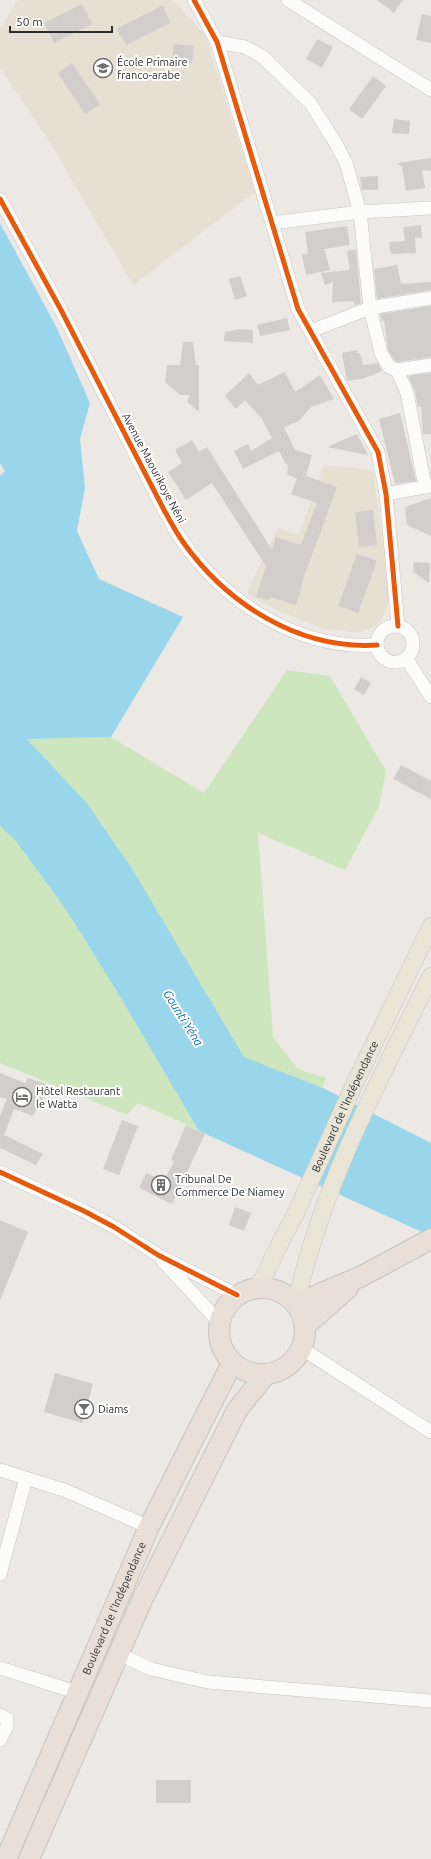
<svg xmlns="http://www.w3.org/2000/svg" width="431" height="1859" font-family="Ubuntu,sans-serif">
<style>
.education{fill:#e6e0d3}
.green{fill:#cee6be}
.water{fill:#99d6ec}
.building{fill:#d1cecb}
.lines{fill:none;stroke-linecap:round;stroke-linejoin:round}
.minor-casing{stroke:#c5c4c5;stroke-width:14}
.major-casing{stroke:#c6c5c4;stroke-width:18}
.highway-casing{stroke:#c6c5c4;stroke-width:22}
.minor{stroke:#fcfcfb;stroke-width:13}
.major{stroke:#e8e4d6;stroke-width:17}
.highway{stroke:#eadfd6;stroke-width:20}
.cycleway-casing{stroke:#fff;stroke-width:8}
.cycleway{stroke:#e8590c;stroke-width:5}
.labels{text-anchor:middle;stroke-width:4;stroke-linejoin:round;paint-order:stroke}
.poi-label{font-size:11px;fill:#2e2e2e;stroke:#fff;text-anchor:start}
.street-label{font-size:11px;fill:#2e2e2e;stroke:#fff}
.water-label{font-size:12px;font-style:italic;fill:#0d6fa3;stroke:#fff}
</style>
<rect width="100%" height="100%" fill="#ece8e4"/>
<path class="education" d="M18,0H173L205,35L255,192L133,285L49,141L0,68V28Z
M324,465L373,470L390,597L386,611L377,625L359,633L324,629L279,611L249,596L247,592L278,528L299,535Z"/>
<path class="green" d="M287,670L330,676L386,771L379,806L345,870L258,833L273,1037L298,1069L326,1078L294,1172L138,1103L127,1115L0,1063V715L27,739L111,737L204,793Z"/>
<path class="water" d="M0,223L57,328L90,403L80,439L85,488L77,531L99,579L183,617L111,737L27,739L86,802L131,867L244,1057L325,1089L431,1143V1236L199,1131L115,988L65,908L16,841L0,826V476L5,471L0,463Z"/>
<path class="building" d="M377,0H403L394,13Z
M82,4L92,24L54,43L44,23Z
M163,5L170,23L126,45L116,29Z
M422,14L431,16V43L416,40Z
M317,39L333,47L322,68L306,59Z
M174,44L194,46L192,63L172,60Z
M72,63L100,104L85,114L58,73Z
M373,76L386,86L362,119L349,109Z
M394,119L410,121L409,134L392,133Z
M431,158V171L422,170L425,188L406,191L402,166L398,165V163Z
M378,176V190H362L360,177Z
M421,225L422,238H415L416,253L391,254L389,242L405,241L403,227Z
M347,226L350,245L324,249L330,270L306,275L302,255L308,253L305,232Z
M356,249L361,303L354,306V301L332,302L333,282L325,285L321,273L350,270L347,251Z
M397,265L401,284L431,282V290L377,299L374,269Z
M240,276L247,296L235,300L229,279Z
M431,306V357L398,362L395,361L388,350L384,320L382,321L380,314Z
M287,318L290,330L260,336L257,325Z
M239,329L253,330V343L224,341L225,332Z
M183,342H193L196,365H199V412L187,402L190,395H180L165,382L167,365H180Z
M358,350L357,353H360L363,365L378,363L382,371L365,378L347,381L342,353Z
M285,372L295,392L320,375L334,399L311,407L299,421L284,427L295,450L312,455L306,476L337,487L301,585L302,586L296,605L270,597L269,600L256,597L266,566L212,483L186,500L168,472L182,463L175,450L192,440L199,452L207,447L272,550L276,537L301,545L317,503L291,494L297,479L287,474L288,465L286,464L279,451L243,469L234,451L248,444L251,451L272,438L262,419L245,400L236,409L225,396L249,373L258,385Z
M431,373V434H423L421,407H418L415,391L408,376Z
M400,413L416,481L395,484L379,419Z
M357,434L368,455L327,447Z
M431,498V536L407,525L405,508L408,506Z
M373,510L377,545L359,547L355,512Z
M357,554L377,561L358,613L338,606Z
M414,562L430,563L429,583L413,572Z
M361,677L371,683L364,695L354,689Z
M401,765L431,781V799L393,779Z
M0,1073L25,1083L28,1078L50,1085L33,1116L14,1109L4,1135L43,1154L36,1165L0,1148V1116L7,1099L0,1097Z
M122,1120L138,1126L119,1175L103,1169Z
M186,1125L205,1134L172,1204L139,1188L146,1173L164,1181L174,1161L171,1160Z
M235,1207L251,1213L244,1231L229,1225Z
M0,1220L28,1232L0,1300Z
M55,1373L93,1384L82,1423L44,1412Z
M156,1780H191V1803H156Z"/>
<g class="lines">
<defs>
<path id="minor" d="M194,0L217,42L298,309L378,452L386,494L398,626
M288,0L431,90
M217,42L245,47L263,57L311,104L336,144L346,163L360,212L370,308L381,353L389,367L397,370L407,393L425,486
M0,199L61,310L164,510C170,521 176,532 183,542C227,604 299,650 377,645
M272,223L360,212L431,208
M311,331L370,308L431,298
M397,370L431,365
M386,494L431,486
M377 644a18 18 0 1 1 36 0a18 18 0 1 1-36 0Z
M406,658L431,697
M0,1172L84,1211L114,1227L158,1255L237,1295
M163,1261L219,1322
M301,1348L431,1432
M0,1470L64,1490L149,1527
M0,1574L26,1478
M119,1654L151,1669L208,1682L431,1701
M0,1668L79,1693
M0,1715L7,1719V1726L0,1740"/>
<g id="major">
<path id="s1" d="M259,1287L277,1249L295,1215L354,1085L431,926"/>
<path d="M296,1304C321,1188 378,1082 431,976"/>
</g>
<g id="highway">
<circle cx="262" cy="1331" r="43"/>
<path d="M296,1304L362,1276L431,1239"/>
<path d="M305,1326L348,1288"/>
<path id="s2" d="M6,1859L149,1527L232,1363"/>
<path d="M29,1859L143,1598L237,1410L266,1374"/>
</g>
</defs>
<use href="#minor" class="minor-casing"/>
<use href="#major" class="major-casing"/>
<use href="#highway" class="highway-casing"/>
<use href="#minor" class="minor"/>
<use href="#major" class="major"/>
<use href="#highway" class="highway"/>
<defs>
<path id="cycleway" d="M194,0L217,42L298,309L378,452L386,494L398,626
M0,199L61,310L164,510C170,521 176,532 183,542C227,604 299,650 377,645
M0,1172L84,1211L114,1227L158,1255L237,1295"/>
</defs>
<use href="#cycleway" class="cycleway-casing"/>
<use href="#cycleway" class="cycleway"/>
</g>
<defs>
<symbol id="school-ring" viewBox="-11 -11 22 22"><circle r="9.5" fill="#fff" stroke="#706f6e" stroke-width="1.5"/><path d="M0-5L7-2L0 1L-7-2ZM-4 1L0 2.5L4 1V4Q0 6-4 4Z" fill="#706f6e"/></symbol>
<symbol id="hotel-ring" viewBox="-11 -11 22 22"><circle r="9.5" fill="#fff" stroke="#706f6e" stroke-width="1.5"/><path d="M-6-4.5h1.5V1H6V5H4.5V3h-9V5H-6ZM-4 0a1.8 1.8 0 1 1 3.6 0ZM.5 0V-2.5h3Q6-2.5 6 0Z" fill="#706f6e"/></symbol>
<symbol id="building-ring" viewBox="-11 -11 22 22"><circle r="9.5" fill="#fff" stroke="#706f6e" stroke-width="1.5"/><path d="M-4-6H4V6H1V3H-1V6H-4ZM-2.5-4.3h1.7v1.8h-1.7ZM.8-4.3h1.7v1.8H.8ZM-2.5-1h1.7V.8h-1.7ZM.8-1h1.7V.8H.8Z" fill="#706f6e"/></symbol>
<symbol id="bar-ring" viewBox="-11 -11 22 22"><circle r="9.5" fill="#fff" stroke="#706f6e" stroke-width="1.5"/><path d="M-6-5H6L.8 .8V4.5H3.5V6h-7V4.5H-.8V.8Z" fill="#706f6e"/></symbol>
</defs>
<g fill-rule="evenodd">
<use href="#school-ring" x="92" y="57" width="22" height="22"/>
<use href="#hotel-ring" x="11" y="1086" width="22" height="22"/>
<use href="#building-ring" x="150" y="1174" width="22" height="22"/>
<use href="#bar-ring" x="73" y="1398" width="22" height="22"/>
</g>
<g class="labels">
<g class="poi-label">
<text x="117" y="66">École Primaire<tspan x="117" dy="13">franco-arabe</tspan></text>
<text x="36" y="1095">Hôtel Restaurant<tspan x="36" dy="13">le Watta</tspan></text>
<text x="175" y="1183">Tribunal De<tspan x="175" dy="13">Commerce De Niamey</tspan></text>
<text x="98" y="1413">Diams</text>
</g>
<g class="street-label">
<text transform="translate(154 468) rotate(62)" y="4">Avenue Maourikoye Néni</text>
<text dy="4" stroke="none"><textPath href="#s1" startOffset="200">Boulevard de l'Indépendance</textPath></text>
<text dy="4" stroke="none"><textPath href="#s2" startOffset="273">Boulevard de l'Indépendance</textPath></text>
</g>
<g class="water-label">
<text transform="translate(183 1018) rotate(58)" y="4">Gounti Yéna</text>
</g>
</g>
<path d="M10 26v6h102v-6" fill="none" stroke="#2e2e2e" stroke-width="2"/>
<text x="16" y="26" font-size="12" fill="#2e2e2e" stroke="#ffffff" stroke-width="3" paint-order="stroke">50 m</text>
</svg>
